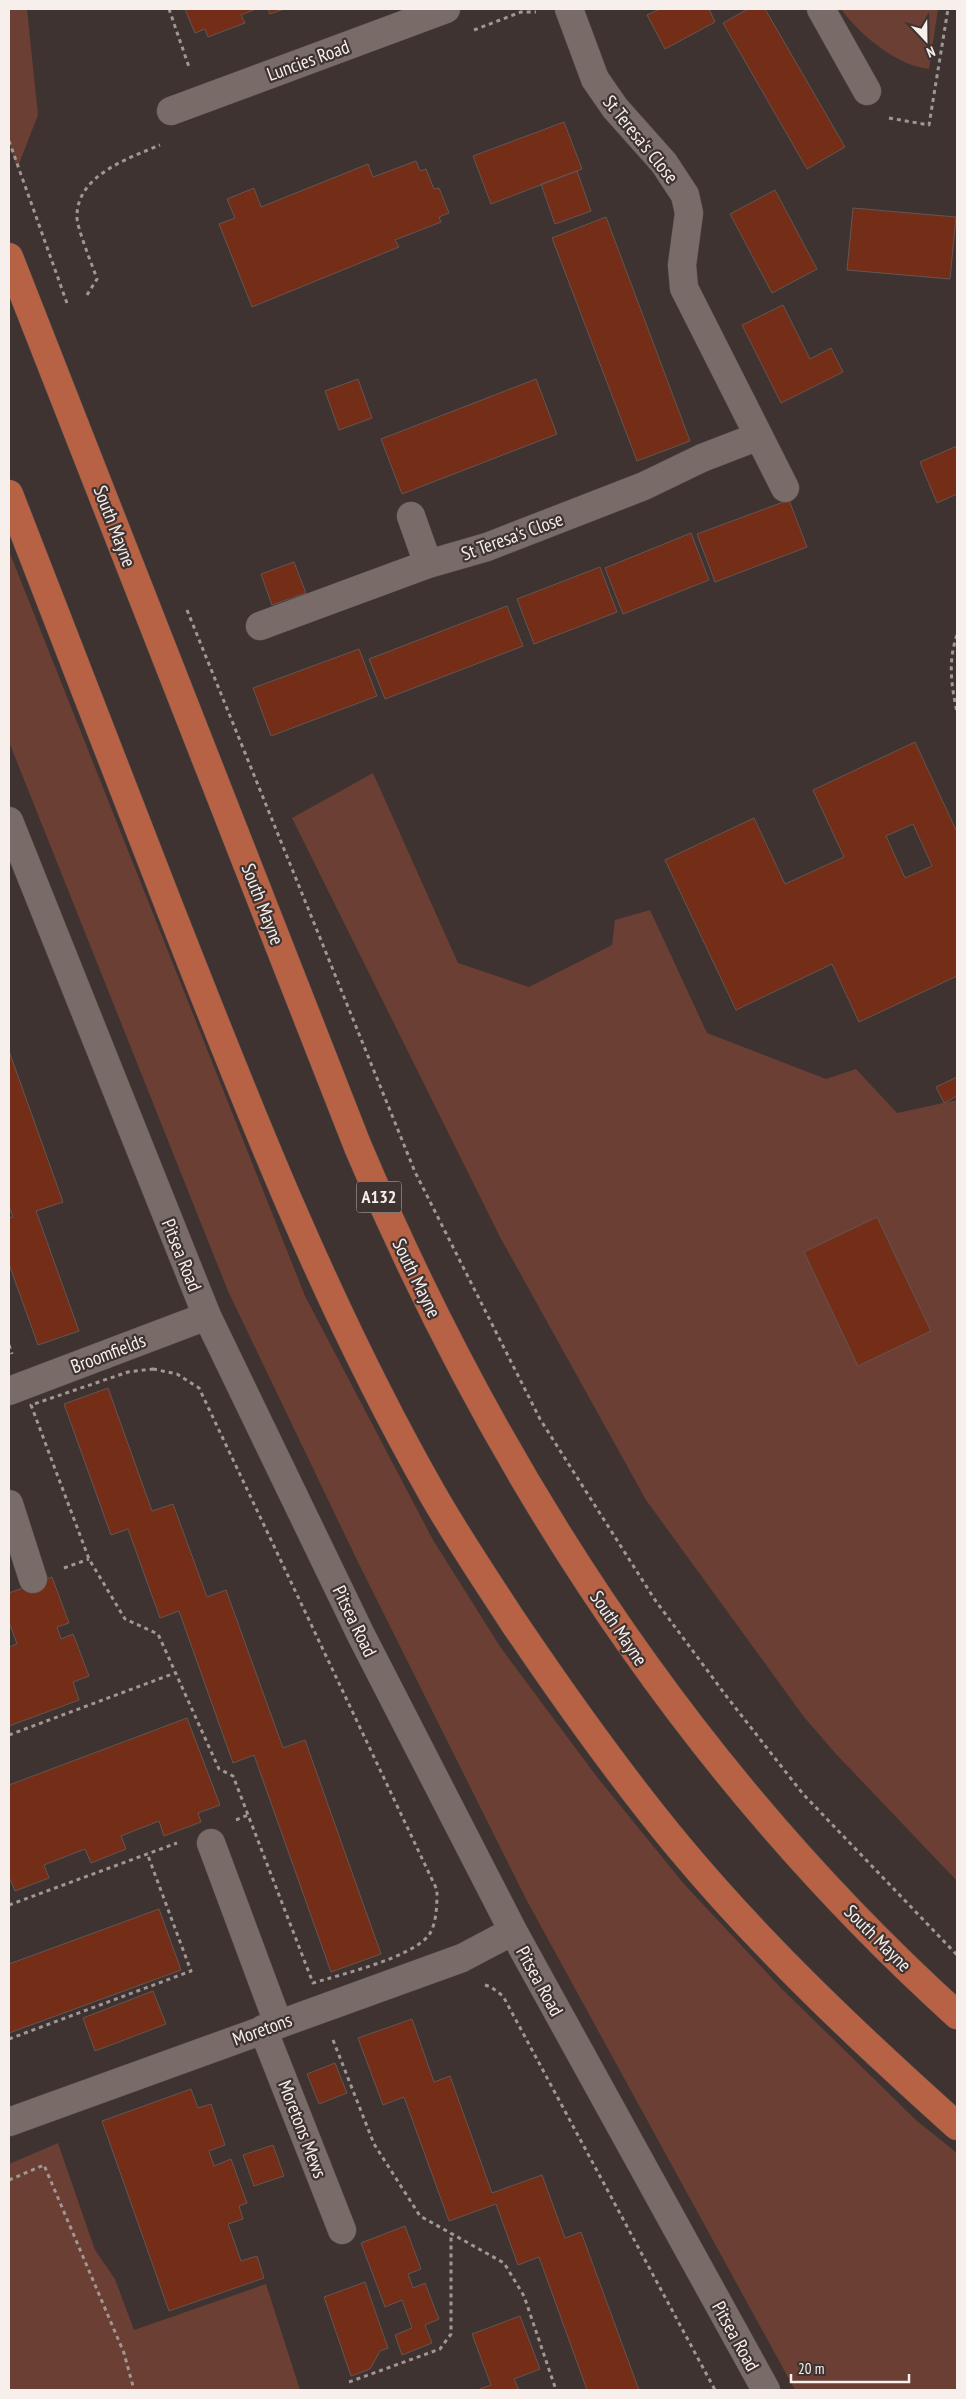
<svg xmlns="http://www.w3.org/2000/svg" width="966" height="2399" font-family="'PT Sans Narrow',sans-serif">
<style>
.green{fill:#6b3f33}
.building{fill:#742d17;stroke:#635653;fill-rule:evenodd}
.lines{fill:none;stroke-linecap:round;stroke-linejoin:round}
.minor-casing{stroke:#5b524f;stroke-width:29}
.primary-casing{stroke:#5b524f;stroke-width:29}
.path{stroke:#a09794;stroke-width:3;stroke-dasharray:4 4;stroke-linecap:butt}
.minor{stroke:#796c68;stroke-width:28}
.primary{stroke:#b76145;stroke-width:28}
.labels{text-anchor:middle;stroke-width:4.5;stroke-linejoin:round;paint-order:stroke}
.shield{fill:#3e3330;stroke:#bfb7b4;stroke-width:1}
.shield-label{font-size:18px;font-weight:bold;fill:#f6efec}
.street-label{font-size:19px;fill:#f6efec;stroke:#3e3330}
</style>
<rect width="100%" height="100%" fill="#3e3330"/>
<path class="green" d="M9,9H27L38,115L17,169L9,141Z
M841,9H938L929,69C897,66 859,34 841,9Z
M9,551L305,1296L433,1540L501,1648L597,1777L684,1884L782,1989L917,2121L957,2153V2390H795L527,1901L355,1556L228,1291L9,742Z
M373,773L458,963L529,987L612,945L615,920L650,910L707,1033L826,1079L856,1069L897,1113L957,1100V1881L836,1754L804,1717L646,1500L500,1237L292,818Z
M58,2143L95,2250L115,2279L134,2330L266,2284L300,2390H9V2164Z"/>
<path class="building" d="M185,9H256L241,15L245,23L208,37L205,29L195,33Z
M268,9H284L270,14Z
M660,9H709L715,22L665,49L647,15Z
M748,9H765L845,147L807,169L723,23Z
M564,122L582,169L491,204L473,156Z
M416,161L420,171L426,169L434,189L439,188L449,213L439,217L441,222L395,240L399,247L252,307L219,224L235,218L227,199L254,188L261,207L368,164L373,177Z
M577,171L591,211L555,224L541,184Z
M775,190L817,269L772,293L730,214Z
M853,208L956,217L950,279L847,270Z
M606,217L690,441L637,461L552,238Z
M783,305L810,359L831,348L843,372L781,403L742,325Z
M358,379L372,418L339,430L325,391Z
M536,379L557,434L402,494L381,439Z
M957,446V494L937,503L920,462Z
M789,500L807,547L715,582L697,534Z
M691,533L709,580L623,614L605,568Z
M294,562L306,593L272,605L261,574Z
M600,567L617,612L534,644L517,599Z
M507,606L523,646L385,699L369,659Z
M359,649L377,696L271,736L253,688Z
M915,742L957,832V976L859,1022L832,964L736,1010L665,860L754,818L785,884L844,857L813,790ZM913,824L932,866L905,878L886,836Z
M9,1051L63,1202L36,1211L79,1331L38,1345L9,1264V1218L13,1217L9,1206Z
M957,1077V1096L944,1103L936,1087Z
M877,1217L931,1331L858,1366L804,1252Z
M108,1388L152,1511L173,1504L207,1597L226,1590L283,1748L305,1740L381,1954L331,1972L254,1755L233,1763L179,1611L160,1618L128,1529L111,1535L64,1404Z
M52,1577L69,1623L57,1627L61,1639L73,1634L89,1676L73,1682L79,1700L9,1726V1647L17,1644L9,1622V1593Z
M187,1718L220,1805L198,1813L201,1822L164,1836L159,1821L121,1836L126,1849L91,1863L85,1849L44,1865L49,1878L15,1891L10,1879L9,1880V1785Z
M159,1909L181,1970L9,2033V1964Z
M153,1991L166,2024L95,2051L83,2018Z
M412,2019L434,2082L450,2076L492,2193L542,2175L565,2238L581,2232L639,2390H587L539,2257L518,2265L496,2204L449,2221L404,2097L383,2105L358,2038Z
M335,2063L347,2093L319,2104L307,2074Z
M191,2089L198,2108L211,2104L225,2145L209,2151L214,2166L231,2159L247,2203L239,2206L243,2219L228,2224L241,2261L257,2256L264,2278L169,2311L102,2121Z
M273,2145L284,2176L254,2186L243,2155Z
M405,2226L421,2269L408,2274L413,2288L425,2283L439,2319L425,2325L432,2343L402,2355L395,2335L412,2328L402,2300L385,2307L361,2243Z
M365,2282L388,2348L380,2351L370,2369L351,2376L324,2297Z
M520,2316L540,2369L514,2379L519,2390H477L491,2385L472,2334Z"/>
<g class="lines">
<defs>
<path id="minor" d="M569,9L595,79L615,108L664,163L685,195L689,213L682,265L684,288L785,488
M821,9L867,91
M171,111L446,9
M411,516L428,564
M260,626L428,564L487,547L644,486L702,458L759,436
M9,821L207,1316L361,1635L513,1931L766,2390
M9,1391L207,1316
M9,1504L33,1579
M211,1843L278,2023
M263,2029L342,2230
M9,2122L462,1958L513,1931"/>
<path id="primary" d="M9,257L358,1147C497,1476 691,1774 957,2015
M9,494C62,631 116,768 169,906C247,1105 326,1307 432,1493C457,1537 486,1580 514,1623C566,1700 620,1776 679,1847C763,1948 860,2039 957,2126"/>
</defs>
<use href="#minor" class="minor-casing"/>
<use href="#primary" class="primary-casing"/>
<path class="path" d="M169,9L189,67
M474,30L521,12H536
M889,118L929,125L948,9
M9,141L68,306
M87,295L97,279C93,267 76,226 77,216C77,175 129,158 160,145
M187,610L415,1172L540,1419L655,1600L727,1697L803,1794L957,1955
M957,635C948,661 951,684 957,712
M9,1345L12,1354
M153,1369L177,1374L199,1388L437,1890C437,1903 437,1923 429,1935C411,1958 342,1974 313,1983L233,1776L219,1769L158,1634L125,1619L89,1559L31,1405L128,1372Z
M64,1568L89,1559
M9,1735L175,1673
M236,1820L248,1815
M9,1905L177,1843
M485,1985L491,1987L503,1996L715,2390
M9,2039L191,1971L147,1853
M333,2040L374,2144L420,2216L504,2263L524,2296L556,2390
M9,2180L44,2165L124,2353L134,2390
M349,2382L440,2349L451,2334V2233"/>
<use href="#minor" class="minor"/>
<use href="#primary" class="primary"/>
</g>
<g class="labels">
<rect class="shield" x="356.5" y="1181.5" width="45" height="31" rx="4"/>
<g class="shield-label">
<text x="379" y="1203">A132</text>
</g>
<g class="street-label">
<text transform="translate(308 60) rotate(-20)" y="7">Luncies Road</text>
<text transform="translate(641 139) rotate(51)" y="7">St Teresa's Close</text>
<text transform="translate(115 526) rotate(69)" y="7">South Mayne</text>
<text transform="translate(512 536) rotate(-20)" y="7">St Teresa's Close</text>
<text transform="translate(263 904) rotate(69)" y="7">South Mayne</text>
<text transform="translate(182 1255) rotate(68)" y="7">Pitsea Road</text>
<text transform="translate(417 1278) rotate(64)" y="7">South Mayne</text>
<text transform="translate(108 1353) rotate(-21)" y="7">Broomfields</text>
<text transform="translate(355 1621) rotate(64)" y="7">Pitsea Road</text>
<text transform="translate(619 1628) rotate(56)" y="7">South Mayne</text>
<text transform="translate(878 1938) rotate(45)" y="7">South Mayne</text>
<text transform="translate(540 1981) rotate(61)" y="7">Pitsea Road</text>
<text transform="translate(262 2029) rotate(-20)" y="7">Moretons</text>
<text transform="translate(303 2129) rotate(69)" y="7">Moretons Mews</text>
<text transform="translate(736 2336) rotate(61)" y="7">Pitsea Road</text>
</g>
</g>
<rect width="966" height="2399" fill="none" stroke="#f6efec" stroke-width="20"/>
<g transform="translate(926 40) rotate(158)" stroke="#3e3330" stroke-width="4" paint-order="stroke">
<path d="M0-4L9 19L0 12L-9 19Z" fill="#f6efec"/>
<text y="-8" font-size="14" font-weight="bold" text-anchor="middle" fill="#f6efec">N</text>
</g>
<path d="M791 2374v8h118v-8" fill="none" stroke="#f6efec" stroke-width="2.5"/>
<text x="798" y="2374" font-size="15" fill="#f6efec" stroke="#3e3330" stroke-width="4" paint-order="stroke">20 m</text>
</svg>
